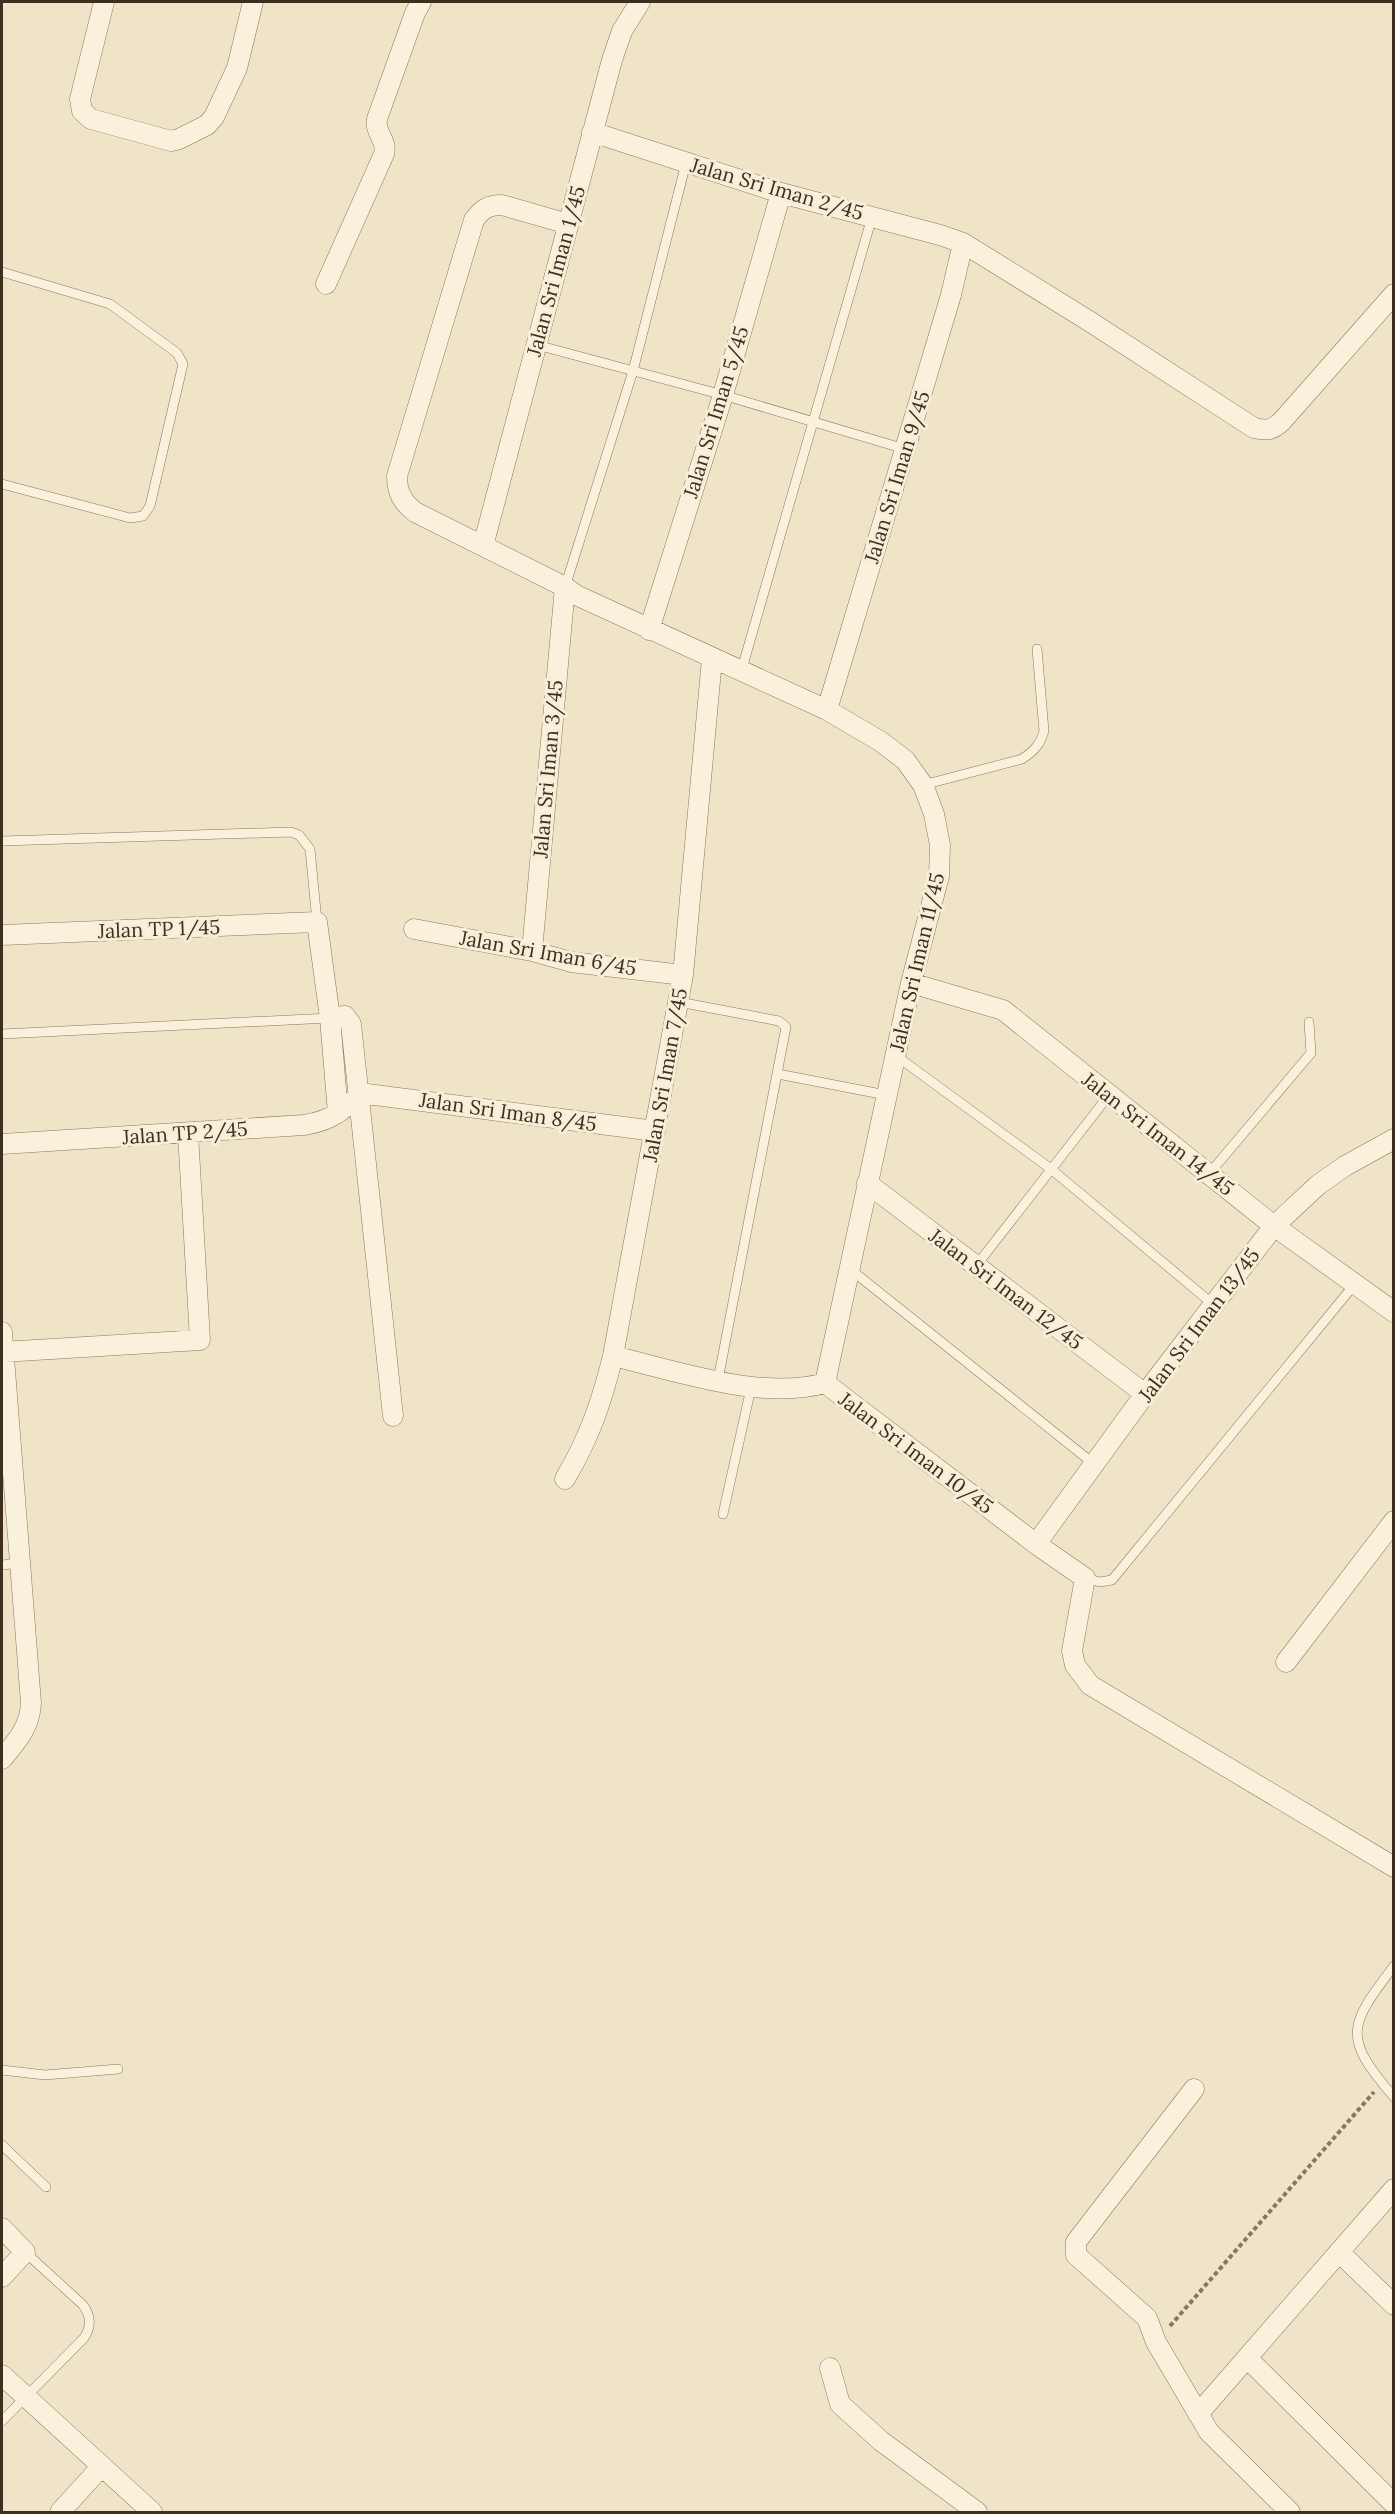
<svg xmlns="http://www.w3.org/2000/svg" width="1395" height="2514" font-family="Lora,serif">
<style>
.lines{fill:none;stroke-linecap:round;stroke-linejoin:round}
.lane-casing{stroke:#8d765c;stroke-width:10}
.street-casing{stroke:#8d765c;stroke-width:21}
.path{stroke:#8d765c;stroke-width:4;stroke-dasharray:4.5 3;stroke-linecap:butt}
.lane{stroke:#faf1dc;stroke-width:9}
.street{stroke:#faf1dc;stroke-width:20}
.labels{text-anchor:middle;stroke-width:6;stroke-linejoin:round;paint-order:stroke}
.street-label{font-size:20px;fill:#3d2e20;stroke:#f7eed8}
</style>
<rect width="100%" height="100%" fill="#f0e4c8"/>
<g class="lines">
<defs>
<path id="lane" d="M2,272L110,304L177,353L183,364L150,506L143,516L130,518L2,484
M537,345L723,395L905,449
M565,587L633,371L686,163
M741,672L872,217
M923,785L1022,759C1034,751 1040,745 1044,731L1037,649
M2,841L291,832L299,835L310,849L317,922
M679,1002L779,1021L786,1027L718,1380
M2,1034L330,1018
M895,1055L1051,1169L1214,1305
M778,1074L886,1095
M1209,1174L1311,1053L1309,1022
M976,1266L1109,1095
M850,1269L1094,1464
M723,1514L751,1388
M2,1565L20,1563
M1085,1578L1100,1582L1112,1580L1354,1285
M1394,1966C1348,2026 1342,2037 1394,2097
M2,2070L45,2075L118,2069
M2,2145L46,2187
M2,2421L84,2338C92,2326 91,2316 83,2305L25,2252"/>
<path id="street" d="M104,2L80,99L82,111L91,119L171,141L179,139L207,125L214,117L237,68L253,2
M592,132L781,193L940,235L963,243L1089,321L1254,428C1267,431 1273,430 1282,421L1394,294
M568,224L502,205C488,205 482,209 474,220L397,476C397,492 402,502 415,512L565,587L576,595L827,710L880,741L905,760L923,785L934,814L940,845L939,876L911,983L825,1383
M326,284L384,154C388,140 374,133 377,119L415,13L421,2
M483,546L612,60L622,31L640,2
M649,630L723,395L781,193
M827,710L951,295L963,243
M414,929L532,951L571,962L683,975
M2,935L317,922L330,1018L338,1113
M532,951L565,587
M911,983L1003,1010L1274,1226L1394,1312
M330,1018L345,1016L351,1024L393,1416
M2,1144L304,1125C317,1123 328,1120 339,1112C349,1105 356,1097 367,1094L655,1131
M867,1183L1145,1394
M2,1332L31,1703C30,1727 17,1741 2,1759
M2,1352L200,1340L188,1133
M613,1356C677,1371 762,1401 825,1383L1036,1544L1085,1578L1072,1651L1075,1665L1090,1685L1394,1867
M565,1479C590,1436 601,1404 613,1356L683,975L712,659
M1036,1544L1145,1394L1274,1226L1318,1185L1345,1166L1394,1139
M1286,1662L1394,1521
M1194,2089L1076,2242V2255L1147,2318L1156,2342L1209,2432L1290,2512
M2,2228L25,2252L2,2277
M1339,2252L1394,2305
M1247,2358L1393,2503
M830,2368L840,2404L881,2441L977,2512
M2,2375L152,2512
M1198,2414L1394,2189
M60,2512L102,2466"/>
</defs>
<use href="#lane" class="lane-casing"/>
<use href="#street" class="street-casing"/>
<path class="path" d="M1170,2326L1374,2092"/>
<use href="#lane" class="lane"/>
<use href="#street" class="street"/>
</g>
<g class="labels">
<g class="street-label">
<text transform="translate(777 189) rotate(16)" y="7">Jalan Sri Iman 2/45</text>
<text transform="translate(556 271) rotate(-75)" y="7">Jalan Sri Iman 1/45</text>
<text transform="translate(716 412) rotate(-73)" y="7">Jalan Sri Iman 5/45</text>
<text transform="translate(897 477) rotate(-73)" y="7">Jalan Sri Iman 9/45</text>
<text transform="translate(548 769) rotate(-85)" y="7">Jalan Sri Iman 3/45</text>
<text transform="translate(159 929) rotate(-2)" y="7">Jalan TP 1/45</text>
<text transform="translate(548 953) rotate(10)" y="7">Jalan Sri Iman 6/45</text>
<text transform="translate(917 962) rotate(-77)" y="7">Jalan Sri Iman 11/45</text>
<text transform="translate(665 1075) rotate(-80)" y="7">Jalan Sri Iman 7/45</text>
<text transform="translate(508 1112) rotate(8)" y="7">Jalan Sri Iman 8/45</text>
<text transform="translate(185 1133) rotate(-4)" y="7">Jalan TP 2/45</text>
<text transform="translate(1158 1134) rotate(38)" y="7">Jalan Sri Iman 14/45</text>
<text transform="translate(1006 1289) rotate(37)" y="7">Jalan Sri Iman 12/45</text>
<text transform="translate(1199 1325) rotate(-53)" y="7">Jalan Sri Iman 13/45</text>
<text transform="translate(916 1453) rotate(37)" y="7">Jalan Sri Iman 10/45</text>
</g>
</g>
<rect width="1395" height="2514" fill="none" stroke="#3d2e20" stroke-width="6"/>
</svg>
